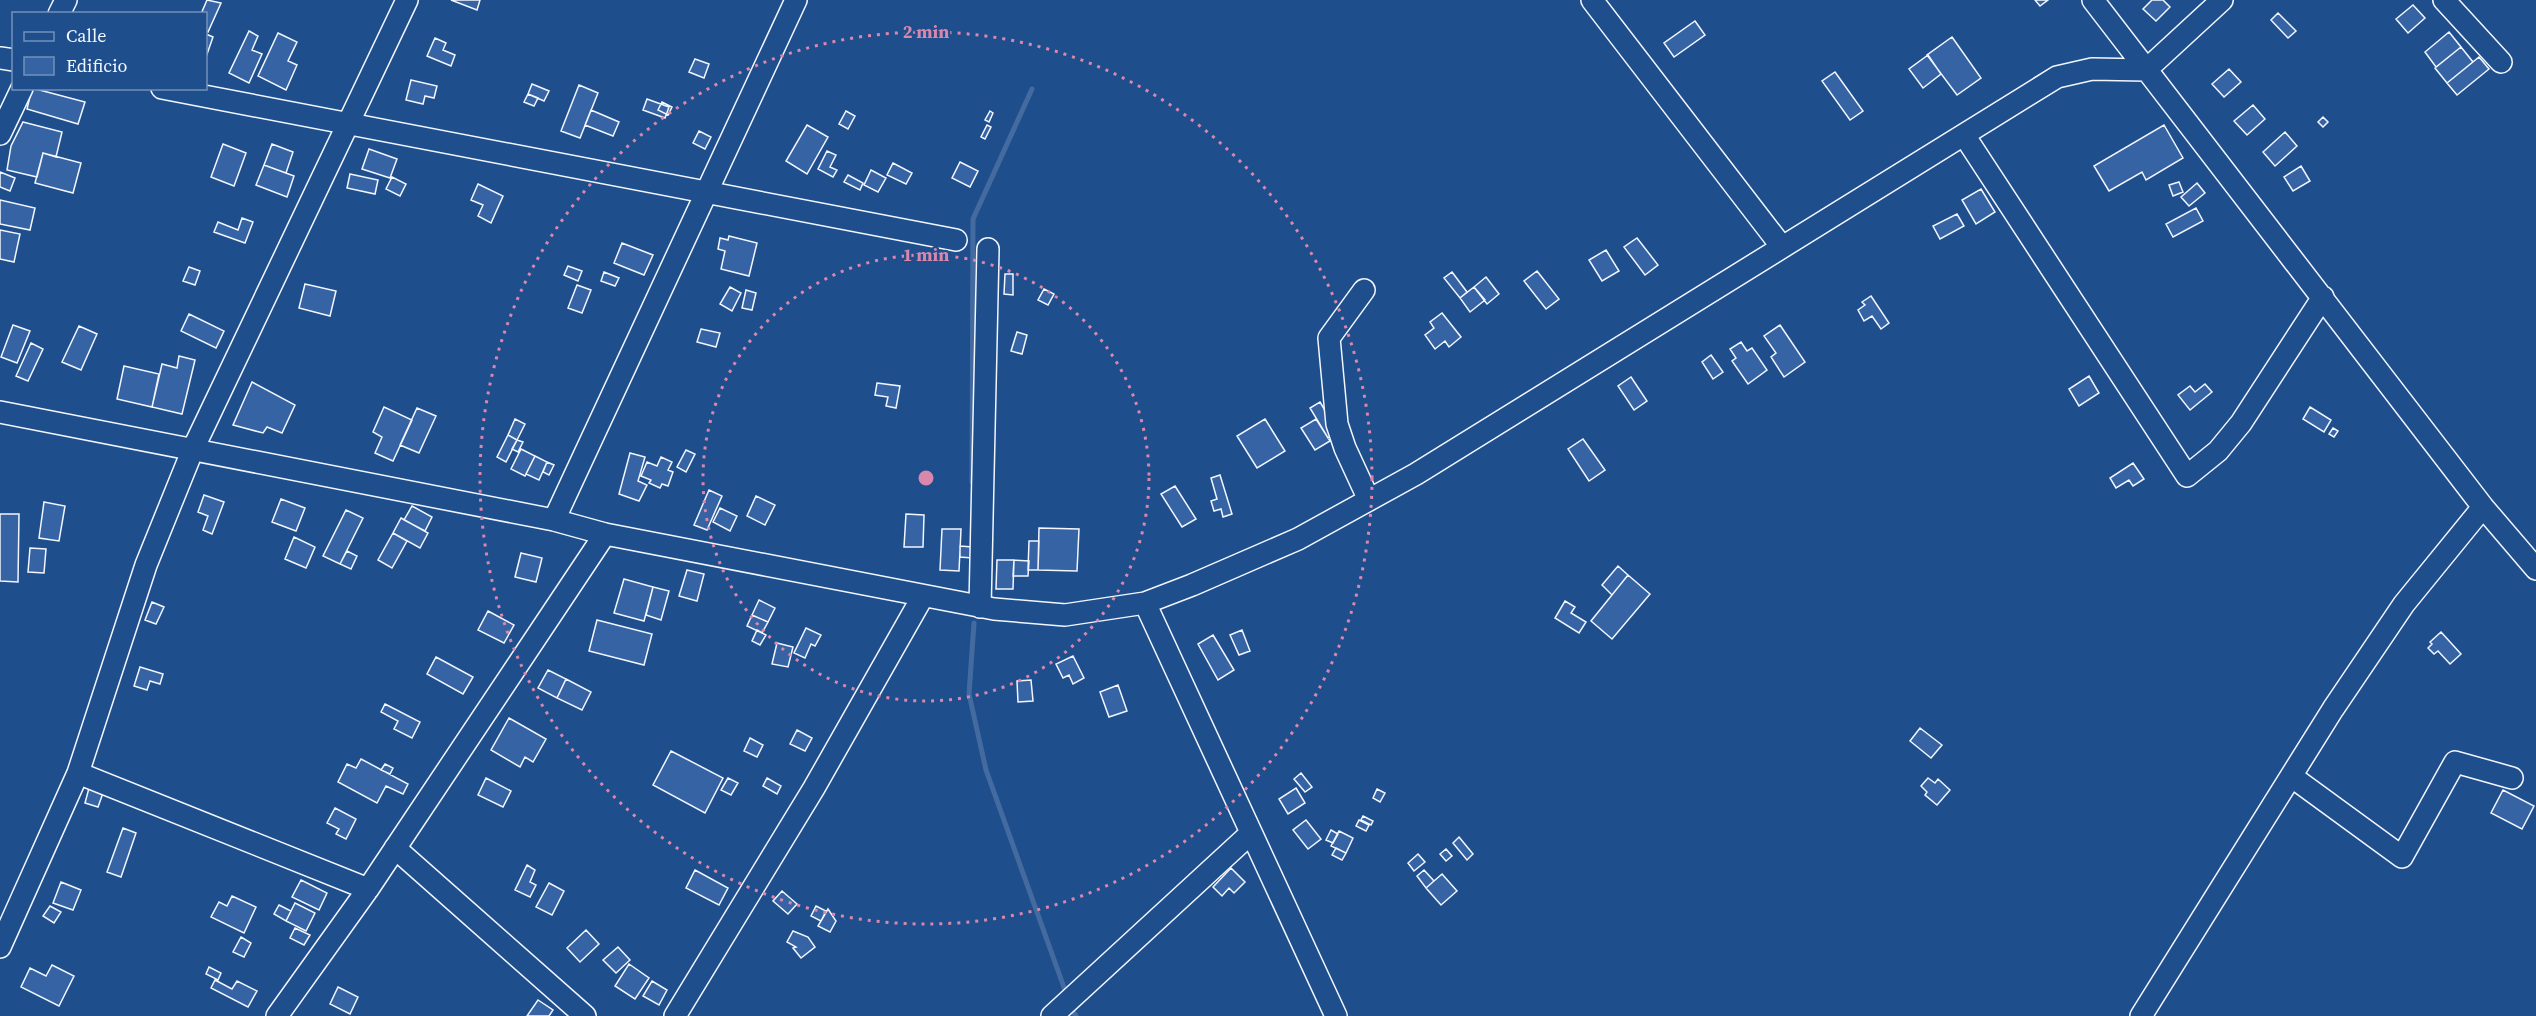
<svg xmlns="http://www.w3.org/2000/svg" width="2536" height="1016" font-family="'Source Serif 4',serif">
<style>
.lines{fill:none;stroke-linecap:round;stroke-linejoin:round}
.stream{stroke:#446ba0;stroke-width:5}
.building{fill:#3563a3;stroke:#f2f6ff;stroke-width:1.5}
.minor-casing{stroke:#f2f6ff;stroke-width:24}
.minor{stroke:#1f4e8c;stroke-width:21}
.ring{fill:none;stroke:#da87ad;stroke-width:3;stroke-dasharray:3 6}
.centre{fill:#da87ad;stroke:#1f4e8c;stroke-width:3}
.ring-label{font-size:18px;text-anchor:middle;font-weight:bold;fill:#da87ad;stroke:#1f4e8c;stroke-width:4.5;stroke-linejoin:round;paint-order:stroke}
</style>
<rect width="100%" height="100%" fill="#1f4e8c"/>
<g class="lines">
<path class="stream" d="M972,482L973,219L1032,89
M974,623L969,694L986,770L1066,993
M1074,1013L1076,1016"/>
</g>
<path class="building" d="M207,0L221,3L208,32L206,31V14H201Z
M451,0H480L477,10Z
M2035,0H2048L2040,6Z
M2152,0H2163L2170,7L2156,21L2143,9Z
M2413,5L2425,18L2408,33L2396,19Z
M2278,13L2296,31L2288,38L2271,20Z
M1695,21L1705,35L1674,57L1664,43Z
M249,31L258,36L252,50L262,54L249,83L229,73Z
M2449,32L2461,47L2436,67L2425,52Z
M278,33L297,42L288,61L297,65L286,90L258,76Z
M206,34L213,37L206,57Z
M1952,37L1981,78L1957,95L1927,55Z
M435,38L446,43L443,50L455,55L451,66L427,56Z
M2461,47L2473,62L2447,83L2435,68Z
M1928,55L1941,74L1923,88L1909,69Z
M2479,57L2489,69L2457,95L2447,83Z
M695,59L709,64L704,78L689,72Z
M2229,69L2241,82L2224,97L2212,84Z
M1835,72L1863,111L1850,120L1822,81Z
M411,80L437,86L434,98L425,96L423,104L406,100Z
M532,84L549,91L544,101L528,94Z
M579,85L598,93L580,138L561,131Z
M32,88L85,102L78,124L27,109Z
M528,94L538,98L534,106L524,102Z
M647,99L669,107L665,118L643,110Z
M662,102L672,107L668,115L658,110Z
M2253,105L2265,119L2247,135L2234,121Z
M591,110L619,122L613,136L585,125Z
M846,111L855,116L848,129L839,124Z
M990,111L993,113L989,122L985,120Z
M2323,117L2328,122L2323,127L2318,122Z
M23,122L62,132L56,157L43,153L37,177L7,170L11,146Z
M807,125L828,137L807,174L786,161Z
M987,125L991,127L985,139L981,137Z
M2164,125L2183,158L2146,180L2142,172L2109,191L2094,166Z
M699,131L711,137L705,149L693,143Z
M2285,132L2297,146L2275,166L2263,152Z
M223,144L246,153L234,186L211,177Z
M272,144L293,152L286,173L264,165Z
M369,149L397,159L390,178L362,169Z
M827,151L836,155L830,167L837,170L833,177L818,169Z
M43,153L81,163L73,193L35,183Z
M960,162L978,171L970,187L952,178Z
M893,163L912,173L906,184L887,175Z
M264,165L294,176L287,197L256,185Z
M2301,166L2310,181L2293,191L2284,177Z
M871,170L886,178L878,192L864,185Z
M0,172L15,178L10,191L0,187Z
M350,174L378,180L375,194L347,188Z
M848,175L863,183L860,190L844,182Z
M392,177L406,184L400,196L386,189Z
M2179,182L2183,192L2173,196L2169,185Z
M2197,183L2205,193L2189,206L2181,197Z
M478,184L503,196L491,223L478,216L483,205L471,200Z
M1981,189L1995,212L1976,224L1962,200Z
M0,200L35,208L30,230L0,224Z
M2196,208L2203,221L2173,237L2166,224Z
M1957,214L1964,226L1940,239L1933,226Z
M242,218L253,222L245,243L214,232L218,222L238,230Z
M0,230L20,234L14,262L0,259Z
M729,236L757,243L749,276L721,269L725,251L718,249L720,238L728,240Z
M1637,238L1658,265L1645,275L1624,247Z
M622,243L653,255L644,275L614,263Z
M1606,250L1619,271L1602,281L1589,260Z
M568,266L582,271L578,281L564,275Z
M189,267L200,271L195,285L183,281Z
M1537,271L1559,299L1546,309L1524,281Z
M604,272L619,278L615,286L601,281Z
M1452,272L1467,292L1460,298L1444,278Z
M1005,274H1013V295L1004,294Z
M1486,277L1499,294L1487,304L1474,287Z
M305,284L336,291L330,316L299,308Z
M577,285L591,290L582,313L568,308Z
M730,287L741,293L732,311L720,304Z
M1474,287L1485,300L1470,312L1460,298Z
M1044,289L1054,294L1048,305L1038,300Z
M746,290L756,293L752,310L742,308Z
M1871,296L1889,323L1881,329L1872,316L1864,321L1858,310L1865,305L1862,302Z
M1442,313L1461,337L1449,347L1445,341L1435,349L1425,335L1434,328L1430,322Z
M189,314L224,331L216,348L181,331Z
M13,325L30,331L17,363L1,357Z
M1780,325L1805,362L1784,377L1771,357L1776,353L1764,336Z
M79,326L97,334L81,370L62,362Z
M701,329L720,333L716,347L697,342Z
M1017,332L1027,335L1022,354L1011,351Z
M1741,342L1747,351L1752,348L1767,370L1748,384L1732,361L1736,358L1730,349Z
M31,343L43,349L28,381L16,376Z
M1711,355L1723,372L1713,379L1702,362Z
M179,356L195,360L182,414L152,407L162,364L177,368Z
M124,366L159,374L152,407L117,399Z
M2089,376L2099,393L2079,406L2069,389Z
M1631,377L1647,401L1634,410L1618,386Z
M252,382L295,405L282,433L267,427L263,433L233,425Z
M877,383L900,386L896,408L886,406L888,397L875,395Z
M2205,384L2212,392L2190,410L2178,395L2190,386L2195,392Z
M1320,402L1338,432L1328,438L1310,408Z
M384,407L412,420L393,461L375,453L382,437L373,432Z
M2310,407L2331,420L2324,432L2303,419Z
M417,408L436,416L419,453L400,445Z
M515,419L525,424L517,440L508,435Z
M1265,419L1285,451L1257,468L1237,436Z
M1316,419L1330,441L1315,450L1301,428Z
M2333,428L2338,431L2334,437L2329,434Z
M508,435L517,440L506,462L497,457Z
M1583,439L1605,470L1589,481L1568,449Z
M517,440L523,442L518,452L512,449Z
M521,449L535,456L525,476L511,469Z
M686,450L695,454L686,472L677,467Z
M630,453L645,457L638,481L647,485L639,501L619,494Z
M535,456L547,462L539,480L526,474Z
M661,457L672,462L668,470L673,472L668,486L662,484L660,488L649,483L651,480L641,476L647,462L657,466Z
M547,462L554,465L549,475L543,472Z
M2133,463L2144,479L2133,486L2129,480L2116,488L2110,478Z
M1220,475L1232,514L1223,517L1221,509L1214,511L1211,501L1217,499L1211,478Z
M1175,486L1196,519L1182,527L1161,494Z
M709,490L722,496L707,530L694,525Z
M204,495L224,502L212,534L203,530L208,516L198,512Z
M756,496L775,505L765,525L747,516Z
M281,499L305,508L296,531L272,522Z
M44,502L65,506L59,541L39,538Z
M412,506L432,517L425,531L404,520Z
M720,508L737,516L730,531L713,522Z
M346,510L363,518L340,564L323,556Z
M0,514H19L18,582L0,581Z
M906,514L924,515L923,547H904Z
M401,518L428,533L420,548L393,533Z
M1039,528L1079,529L1077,571L1038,570Z
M942,529H961L959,571L940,570Z
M393,533L407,541L392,568L378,560Z
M294,537L315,547L306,568L285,559Z
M1029,541H1039L1038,570H1028Z
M960,546L972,547V558L960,557Z
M30,548L46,549L44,573L28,572Z
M347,551L357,556L351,569L340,564Z
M521,553L542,558L536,582L515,577Z
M997,560H1014L1013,589H996Z
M1014,560L1029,561L1028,576H1013Z
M1618,566L1628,575L1612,595L1602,585Z
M687,570L704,574L697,601L679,596Z
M1628,575L1650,594L1612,639L1591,621Z
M624,579L653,587L644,621L614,613Z
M653,587L669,591L661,620L646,615Z
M759,600L775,608L768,622L752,615Z
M1565,601L1575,607L1571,613L1586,622L1579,633L1555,618Z
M152,602L164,607L156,624L145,620Z
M488,611L514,625L504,643L478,630Z
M752,615L768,622L762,633L747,626Z
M597,620L652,634L644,665L589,651Z
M806,628L821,635L815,646L811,644L805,658L794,653Z
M757,630L766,635L760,645L752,641Z
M1242,630L1250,651L1239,655L1230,635Z
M2441,632L2461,654L2450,664L2438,651L2434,654L2428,648L2432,644L2430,642Z
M1213,635L1234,670L1218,680L1198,644Z
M777,643L793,647L788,667L772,664Z
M1073,656L1084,678L1073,684L1069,675L1063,678L1056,664Z
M436,657L473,677L463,694L427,674Z
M140,667L163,674L160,684L150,681L147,690L134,686Z
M548,670L566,679L557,698L538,688Z
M566,679L591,692L582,710L557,698Z
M1031,680L1033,701L1018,702L1017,681Z
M1118,685L1127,711L1109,717L1100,692Z
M385,704L420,722L412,738L394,729L398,721L381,712Z
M509,718L546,739L533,762L525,757L520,767L491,750Z
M1920,728L1942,745L1931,758L1910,741Z
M797,730L812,738L805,751L790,744Z
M750,738L763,745L757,757L744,751Z
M671,751L723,778L705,813L653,785Z
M361,759L408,784L403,794L386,786L377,803L338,782L347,764L356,768Z
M385,764L393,768L390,774L381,770Z
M1301,773L1312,787L1305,792L1294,779Z
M486,778L511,791L503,807L478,795Z
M728,778L738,783L731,795L721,790Z
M767,778L781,786L777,794L763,786Z
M1928,778L1935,783L1938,779L1950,790L1937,805L1925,795L1927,792L1921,786Z
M89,788L103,793L98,807L85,803Z
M1296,788L1305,803L1288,814L1279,799Z
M1377,789L1385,793L1380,802L1373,798Z
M2503,790L2534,806L2522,829L2491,813Z
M335,808L356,819L346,839L336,834L339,829L327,823Z
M1363,816L1373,821L1371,825L1361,820Z
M1306,820L1321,839L1308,849L1293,830Z
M1359,820L1369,825L1366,831L1356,826Z
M123,828L136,833L121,877L107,872Z
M1331,830L1338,834L1333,843L1326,840Z
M1339,831L1353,838L1346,853L1331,846Z
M1459,837L1473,854L1467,860L1453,843Z
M1336,848L1346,853L1342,860L1332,855Z
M1446,849L1452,856L1446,861L1440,854Z
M1418,854L1425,862L1414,871L1408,863Z
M527,865L535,870L530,882L536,885L530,897L515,890Z
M1231,868L1245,882L1234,893L1229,888L1222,896L1213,887Z
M695,870L728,888L719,905L686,888Z
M1424,870L1434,881L1426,888L1417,876Z
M1442,874L1457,891L1441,905L1426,888Z
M301,880L327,893L319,910L292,897Z
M61,882L81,890L73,910L53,903Z
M549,883L564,891L552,915L536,907Z
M782,891L797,904L788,914L773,901Z
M232,896L256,907L244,933L211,917L219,902L227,906Z
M295,903L315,913L306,931L286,921Z
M279,905L291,911L286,921L274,914Z
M50,906L61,912L54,923L43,916Z
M816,906L826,911L821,921L811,916Z
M828,909L836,921L830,932L818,926Z
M295,928L310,935L304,945L290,938Z
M586,930L599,944L580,962L567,948Z
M793,931L808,937L815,947L801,958L793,948L796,947L787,942Z
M241,937L251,943L244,957L233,952Z
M618,947L630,960L616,973L603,960Z
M629,964L649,978L635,999L615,986Z
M52,965L74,976L59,1006L21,987L30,968L46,976Z
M209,967L221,973L218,980L206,974Z
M215,980L232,989L237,981L257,991L248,1007L211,988Z
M652,981L667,990L659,1005L643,996Z
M338,987L358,997L350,1014L330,1004Z
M538,1000L553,1010L549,1016H527Z"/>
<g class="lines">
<defs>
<path id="minor" d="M1592,0L1782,247
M2093,0L2483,507L2536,569
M2444,0L2501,62
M59,14L66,0
M0,58L14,60
M162,88L956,240
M0,134L22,88
M1964,135L2187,476L2218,451L2241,423L2323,297
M1364,290L1329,338L1337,424L1345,448L1369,500
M0,412L554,520L605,534L994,609L1065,615L1145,603L1192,585L1298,539L1416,474L2057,77L2092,69L2146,70L2222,0
M554,520L796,0
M1145,603L1336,1016
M980,607L988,249
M78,773L146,565L193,449L407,0
M2291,776L2402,857L2455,762L2512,778
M395,848L585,1016
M0,947L78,773L368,889
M277,1016L368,889L605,534
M675,1016L814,788L923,596
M1052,1016L1250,834
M2141,1016L2333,709L2404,604L2483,507"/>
</defs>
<use href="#minor" class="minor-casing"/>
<use href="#minor" class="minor"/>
</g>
<g class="ring">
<circle cx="926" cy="478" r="223"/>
<circle cx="926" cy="478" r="446"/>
</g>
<circle cx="926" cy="478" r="9" class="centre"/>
<g class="ring-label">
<text x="926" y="38">2 min</text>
<text x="926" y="261">1 min</text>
</g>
<rect x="12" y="12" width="195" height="78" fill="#1f4e8c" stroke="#7391ba" stroke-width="1.5"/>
<rect x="24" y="32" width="30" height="9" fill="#1f4e8c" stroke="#7391ba" stroke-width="1.5"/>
<text x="66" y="42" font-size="18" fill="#f2f6ff">Calle</text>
<rect x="24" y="57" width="30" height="18" fill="#3563a3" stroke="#7391ba" stroke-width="1.5"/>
<text x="66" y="72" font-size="18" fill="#f2f6ff">Edificio</text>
</svg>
